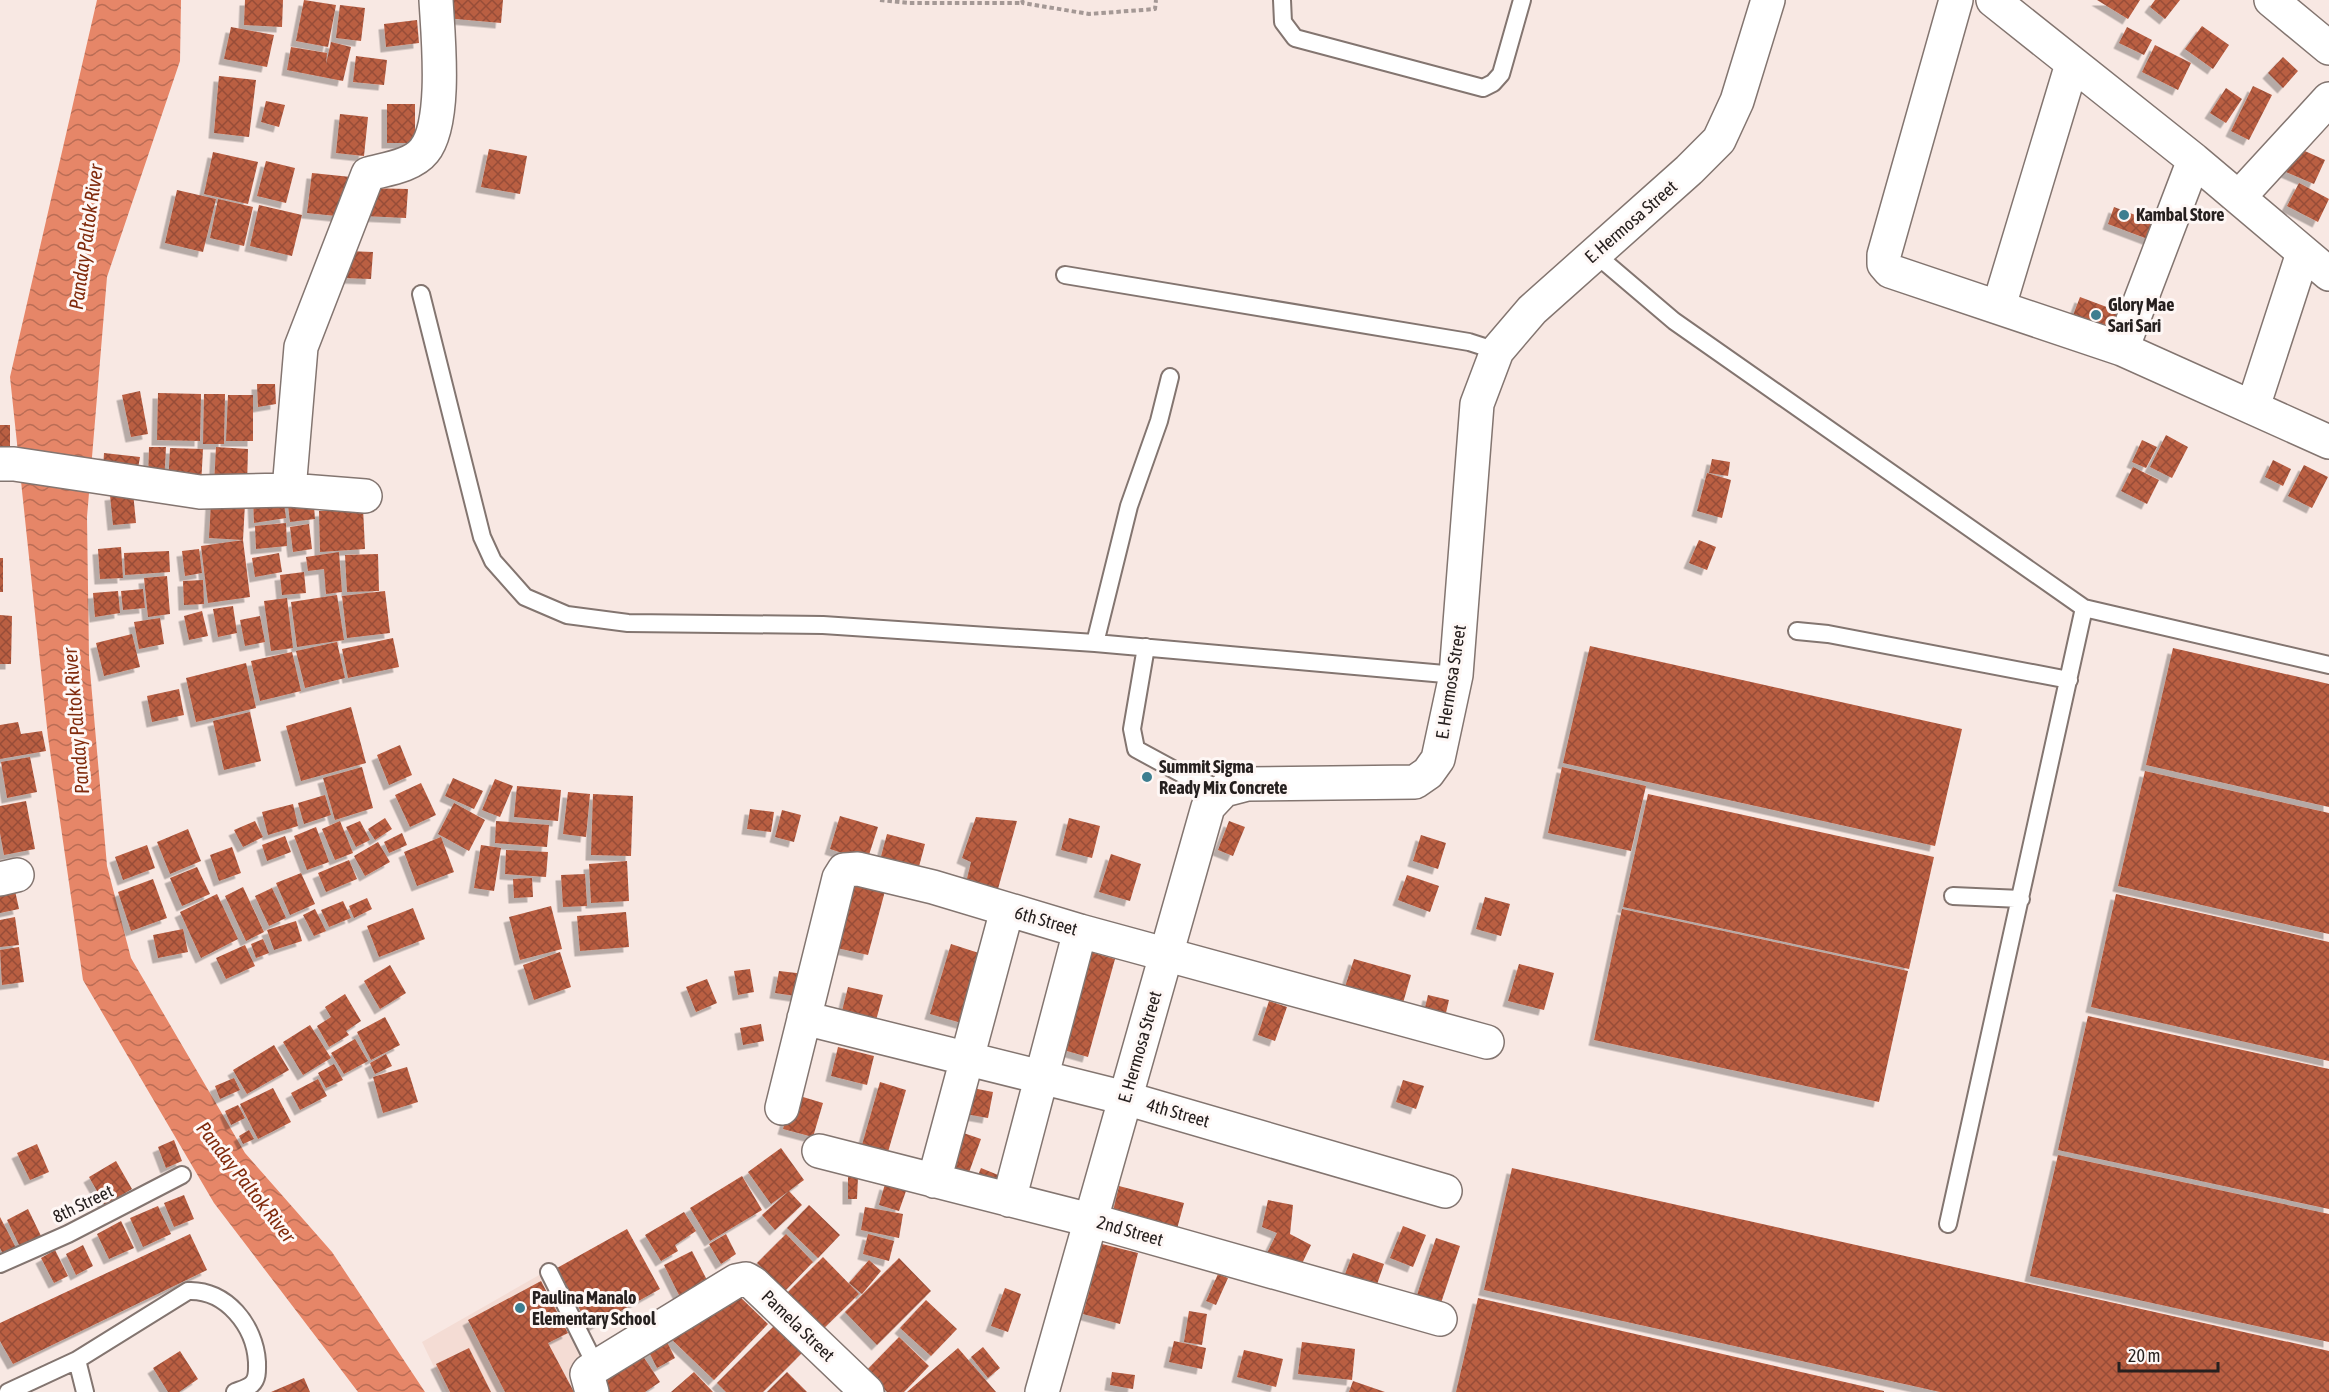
<svg xmlns="http://www.w3.org/2000/svg" width="2329" height="1392" font-family="'Asap Condensed',sans-serif">
<style>
.built{fill:#f4dcd4}
.water{fill:url(#water-waves)}
.building{fill:url(#building-cross-hatch);filter:url(#shadow)}
.lines{fill:none;stroke-linecap:round;stroke-linejoin:round}
.service-casing{stroke:#837570;stroke-width:20}
.minor-casing{stroke:#837570;stroke-width:36}
.tertiary-casing{stroke:#837570;stroke-width:36}
.secondary-casing{stroke:#837570;stroke-width:36}
.path{stroke:#a49895;stroke-width:4;stroke-dasharray:4.5 3;stroke-linecap:butt}
.service{stroke:#fff;stroke-width:16}
.minor{stroke:#fff;stroke-width:33}
.tertiary{stroke:#fff;stroke-width:33}
.secondary{stroke:#fff;stroke-width:33}
.poi-dot{fill:#3d7e90;stroke:#fef7f5;stroke-width:2}
.labels{text-anchor:middle;stroke-width:6;stroke-linejoin:round;paint-order:stroke}
.poi-label{font-size:18px;font-weight:bold;fill:#26201f;stroke:#fef7f5;text-anchor:start}
.street-label{font-size:18px;fill:#26201f;stroke:#fef7f5}
.water-label{font-size:20px;font-style:italic;fill:#802a0c;stroke:#fef7f5}
</style>
<defs>
<pattern id="water-waves" width="16" height="10" patternUnits="userSpaceOnUse" patternTransform="scale(1.5)"><rect width="16" height="10" fill="#e68668"/><path d="M0 5q4-4 8 0t8 0" fill="none" stroke="#ba6d55"/></pattern>
<pattern id="building-cross-hatch" width="8" height="8" patternUnits="userSpaceOnUse" patternTransform="scale(1.5)"><rect width="8" height="8" fill="#ba5e42"/><path d="M0 0l8 8M0 8l8-8" fill="none" stroke="#974d37"/></pattern>
<filter id="shadow"><feDropShadow dx="-5.5" dy="5.5" stdDeviation="0" flood-color="#0004"/></filter>
</defs>
<rect width="100%" height="100%" fill="#f8e8e3"/>
<path class="built" d="M541,1274L586,1363L581,1392H446L422,1342Z"/>
<path class="water" d="M97,0H181L180,61L107,277L87,517L89,659L107,866L131,958L245,1153L332,1252L425,1392H358L214,1203L83,980L48,737L10,377Z"/>
<path class="building" d="M245,0H283L282,27L244,25Z
M304,0L336,5L328,47L296,41Z
M446,0H503L501,23L445,18Z
M2097,0H2140L2128,19Z
M2155,0H2180L2165,19L2150,7Z
M340,5L365,8L361,41L336,38Z
M417,20L419,43L386,47L384,24Z
M2202,26L2229,45L2213,69L2185,49Z
M231,27L274,35L267,67L224,59Z
M2127,27L2152,40L2144,55L2119,43Z
M331,42L351,47L343,81L287,70L291,47L327,53L326,64Z
M2155,45L2191,63L2178,90L2142,72Z
M356,56L387,60L384,85L353,82Z
M2283,57L2298,71L2283,88L2268,73Z
M219,76L256,80L249,137L214,133Z
M2253,86L2272,95L2249,140L2231,131Z
M2226,88L2242,99L2226,123L2210,113Z
M266,101L285,105L279,127L261,122Z
M387,104H415V143H387Z
M340,114L368,117L364,156L336,153Z
M2298,148L2325,160L2314,184L2286,172Z
M489,149L527,156L520,194L481,187Z
M213,152L258,162L248,204L204,194Z
M266,161L295,168L286,203L257,196Z
M312,173L351,177L346,217L307,213Z
M2299,183L2329,199L2318,222L2287,206Z
M366,188L408,189L406,218L364,216Z
M177,190L216,199L203,252L165,243Z
M218,199L253,207L244,246L210,238Z
M259,205L302,215L292,256L250,246Z
M2114,207L2159,224L2153,241L2108,224Z
M346,251L373,252L371,279L344,278Z
M2080,297L2120,312L2113,333L2072,318Z
M257,384H275L276,404L258,407Z
M140,391L148,434L131,437L122,395Z
M158,393L201,394L200,441L157,440Z
M204,394H225L224,444H203Z
M228,395H253V441H226Z
M0,425H10V456H0Z
M2166,435L2188,447L2172,478L2150,467Z
M2142,440L2157,447L2146,468L2132,462Z
M149,447H166L164,483H148Z
M216,447L248,449L247,485L214,484Z
M170,448L203,449L201,486L168,485Z
M104,453L140,457L137,474L103,469Z
M1712,459L1730,462L1728,476L1709,473Z
M2273,460L2291,469L2283,486L2265,477Z
M2304,465L2328,477L2312,508L2288,496Z
M2133,467L2159,480L2147,504L2121,491Z
M1707,473L1731,480L1722,518L1697,511Z
M133,492L136,523L113,525L110,495Z
M313,494L315,519L290,522L287,497Z
M283,495L286,518L254,523L253,498Z
M211,502L245,503L243,540L209,538Z
M363,508L365,549L320,552L319,511Z
M286,523L287,546L256,549L255,526Z
M309,524L312,549L293,552L290,527Z
M243,540L250,597L208,603L201,546Z
M1699,540L1716,547L1707,570L1689,563Z
M121,547L123,578L100,579L98,549Z
M199,549L202,573L185,576L182,551Z
M169,551L170,572L125,575L124,553Z
M339,552L342,592L326,594L324,569L308,571L306,557Z
M279,553L282,572L255,577L252,558Z
M378,554L379,591L347,592L345,555Z
M0,558H3V592H0Z
M304,572L306,593L282,595L280,575Z
M167,576L170,614L148,617L144,578Z
M203,580L204,604L184,605L183,581Z
M143,589L145,608L123,610L121,591Z
M118,591L120,613L95,617L93,593Z
M385,591L390,633L347,638L342,596Z
M337,595L344,640L297,647L291,602Z
M287,598L293,648L271,651L264,601Z
M233,606L237,633L218,637L213,609Z
M202,611L208,636L189,640L184,616Z
M0,615L12,616L11,664H0Z
M260,616L265,642L245,646L240,620Z
M160,618L164,644L139,649L134,622Z
M132,634L140,667L104,676L96,643Z
M393,638L399,667L348,678L342,649Z
M337,642L345,678L305,688L296,651Z
M1590,646L1962,729L1935,846L1563,763Z
M2173,648L2329,684V807L2146,765Z
M292,652L301,691L260,701L251,661Z
M246,663L256,708L196,722L186,678Z
M179,689L184,715L152,722L147,696Z
M351,707L366,763L301,781L286,726Z
M250,712L261,761L224,770L213,721Z
M18,722L21,734L42,731L46,751L0,759V725Z
M400,745L412,775L389,785L377,755Z
M30,757L37,792L7,798L1,762Z
M362,767L373,808L335,820L323,778Z
M1562,767L1646,786L1631,851L1548,833Z
M2145,771L2329,813V934L2118,886Z
M453,778L483,791L474,809L445,796Z
M495,779L513,786L500,817L482,810Z
M421,783L436,815L410,827L395,795Z
M517,786L561,790L558,821L514,817Z
M568,792L590,794L586,837L563,834Z
M593,794L633,796L631,856L591,855Z
M1648,794L1934,857L1909,969L1623,907Z
M325,795L331,815L304,824L298,803Z
M26,801L35,849L4,855L0,833V806Z
M454,803L485,820L469,851L438,834Z
M293,804L298,826L268,835L262,812Z
M750,809L774,812L771,832L747,829Z
M782,810L801,815L794,842L775,837Z
M840,816L878,827L867,861L830,849Z
M976,817L1017,821L996,896L965,887L971,862L962,858Z
M385,818L392,829L375,840L368,829Z
M1069,818L1100,826L1092,858L1061,850Z
M255,821L263,837L243,847L234,830Z
M340,821L353,853L335,860L322,829Z
M360,821L370,840L356,847L346,827Z
M496,821L549,825L547,847L495,843Z
M1229,821L1245,827L1233,856L1218,850Z
M316,827L329,862L307,870L294,836Z
M188,829L201,861L170,874L157,842Z
M402,833L407,845L389,853L384,842Z
M887,834L925,844L917,874L879,864Z
M1421,835L1446,843L1438,869L1413,861Z
M285,836L291,852L267,861L262,845Z
M441,837L454,872L417,886L404,852Z
M378,842L390,862L365,876L354,856Z
M147,845L155,868L123,880L115,857Z
M481,845L501,848L494,891L474,888Z
M232,847L241,873L219,881L210,855Z
M506,850L548,852L546,877L505,874Z
M1111,854L1141,864L1130,901L1099,892Z
M349,860L357,879L326,892L318,873Z
M627,861L629,901L591,903L589,864Z
M197,867L210,894L182,906L170,878Z
M301,873L315,904L290,915L276,883Z
M585,874L587,906L563,907L561,875Z
M1407,875L1439,886L1430,912L1398,900Z
M532,878L533,897L514,898L513,879Z
M153,879L167,918L131,931L118,892Z
M854,883L885,891L868,955L837,948Z
M14,886L19,909L0,913V888Z
M243,887L264,932L246,941L225,896Z
M272,888L286,918L269,926L255,896Z
M217,894L238,939L201,958L180,912Z
M2116,894L2329,942V1061L2091,1007Z
M1485,897L1510,904L1501,936L1476,929Z
M367,898L372,909L354,918L349,906Z
M343,901L351,918L329,927L321,910Z
M551,906L562,949L520,960L509,917Z
M413,908L425,939L379,957L367,926Z
M315,909L326,931L314,936L303,915Z
M1622,909L1908,971L1879,1102L1594,1040Z
M626,912L629,947L580,951L577,916Z
M15,917L19,945L0,947V920Z
M296,921L302,941L274,950L267,930Z
M183,929L188,952L158,958L153,935Z
M263,939L269,953L256,958L251,944Z
M951,944L985,955L965,1024L930,1014Z
M245,945L255,966L226,979L216,958Z
M19,947L24,982L2,985L0,950Z
M1087,951L1115,959L1088,1057L1060,1049Z
M560,952L571,987L534,1000L523,965Z
M1354,959L1411,975L1403,1003L1345,987Z
M1519,964L1554,973L1544,1010L1508,1001Z
M390,965L406,993L380,1009L364,981Z
M750,969L754,992L738,995L734,971Z
M779,971L805,974L802,997L775,993Z
M707,979L717,1003L696,1012L686,987Z
M848,987L883,995L875,1024L841,1015Z
M345,994L361,1021L346,1031L349,1035L329,1047L317,1026L331,1017L325,1007Z
M1428,995L1449,1000L1445,1017L1424,1012Z
M1269,1001L1287,1007L1275,1041L1258,1035Z
M2088,1016L2329,1069V1209L2058,1150Z
M385,1017L400,1045L371,1060L357,1032Z
M761,1024L764,1041L743,1045L740,1028Z
M310,1025L331,1058L303,1075L283,1042Z
M355,1039L368,1061L344,1074L331,1053Z
M274,1045L289,1070L247,1094L233,1070Z
M838,1047L874,1056L867,1085L831,1076Z
M386,1054L392,1066L375,1074L370,1063Z
M334,1064L343,1080L326,1088L318,1073Z
M407,1067L418,1102L383,1113L373,1077Z
M234,1078L240,1090L220,1099L215,1086Z
M318,1079L327,1096L300,1110L291,1093Z
M1403,1080L1424,1086L1416,1109L1396,1102Z
M880,1082L906,1090L888,1152L862,1145Z
M962,1086L993,1092L988,1118L954,1112Z
M273,1088L291,1122L258,1139L240,1104Z
M793,1094L823,1103L813,1137L783,1129Z
M238,1105L245,1118L231,1125L225,1111Z
M949,1128L981,1139L967,1178L945,1170Z
M249,1130L254,1139L243,1144L239,1136Z
M174,1140L182,1161L166,1168L158,1147Z
M37,1144L49,1172L30,1180L17,1153Z
M781,1148L804,1180L771,1204L748,1172Z
M2058,1155L2329,1214V1342L2030,1276Z
M116,1161L132,1189L105,1205L89,1177Z
M981,1168L1003,1177L996,1194L974,1185Z
M1512,1168L2329,1351V1392H1940L1484,1290Z
M742,1176L762,1210L710,1241L690,1208Z
M848,1176L858,1177L857,1199H848Z
M885,1184L906,1191L899,1211L879,1205Z
M1119,1186L1184,1203L1174,1240L1110,1224Z
M789,1191L802,1205L775,1230L762,1215Z
M184,1195L194,1219L174,1227L164,1203Z
M1268,1200L1293,1205L1290,1234L1311,1245L1296,1276L1283,1260L1267,1253L1277,1233L1262,1227Z
M809,1205L840,1235L818,1258L787,1228Z
M158,1206L171,1234L143,1247L130,1218Z
M865,1207L903,1214L899,1238L861,1230Z
M28,1209L42,1238L21,1249L7,1220Z
M684,1212L696,1231L675,1245L678,1251L661,1261L645,1235Z
M0,1217L16,1248L3,1254L0,1248Z
M121,1221L134,1248L109,1259L97,1234Z
M1403,1226L1426,1235L1413,1267L1390,1258Z
M627,1229L660,1289L590,1328L557,1268Z
M190,1234L207,1270L13,1364L0,1341V1323Z
M726,1234L736,1254L721,1264L709,1244Z
M786,1234L813,1262L785,1291L757,1263Z
M868,1234L894,1241L889,1261L863,1254Z
M1436,1238L1460,1246L1439,1309L1415,1301Z
M1102,1244L1138,1253L1120,1324L1083,1314Z
M83,1245L93,1266L76,1275L66,1254Z
M55,1250L68,1276L54,1283L41,1258Z
M692,1251L708,1282L680,1297L664,1265Z
M1353,1253L1384,1264L1373,1296L1341,1285Z
M823,1257L859,1294L820,1332L785,1295Z
M899,1258L931,1291L877,1345L845,1312Z
M869,1260L881,1271L862,1294L849,1283Z
M1218,1274L1228,1278L1216,1305L1206,1301Z
M541,1281L568,1333L548,1343L574,1392H505L468,1320Z
M1005,1288L1021,1294L1008,1332L991,1326Z
M735,1292L768,1324L714,1380L667,1335Z
M1478,1298L1884,1391V1392H1456Z
M926,1300L957,1329L931,1356L900,1328Z
M1189,1311L1207,1314L1202,1345L1184,1342Z
M775,1325L802,1353L763,1392H726L717,1383Z
M899,1337L929,1366L904,1392H887L866,1371Z
M1174,1341L1206,1348L1202,1369L1169,1362Z
M667,1342L675,1358L657,1368L649,1352Z
M1302,1342L1355,1349L1352,1380L1298,1374Z
M637,1347L660,1382L645,1392H606L595,1374Z
M983,1347L1000,1368L988,1378L971,1357Z
M469,1348L491,1392H450L436,1364Z
M958,1348L996,1392H907Z
M1244,1350L1283,1359L1276,1387L1237,1377Z
M180,1351L198,1379L179,1392H168L153,1368Z
M694,1372L713,1392H671Z
M787,1372L807,1392H767Z
M1112,1372L1135,1375L1133,1389L1110,1385Z
M304,1378L310,1392H271Z
M1353,1381L1385,1392H1349Z"/>
<g class="lines">
<defs>
<path id="service" d="M1282,0L1283,22L1295,38L1483,88L1493,83L1501,74L1522,0
M1594,253L1674,321L2084,608
M1065,275L1469,342L1497,351
M421,294L482,537L493,561L525,597L567,615L628,623L823,625L1095,643L1456,675
M1797,631L1828,634L2069,680
M1095,643L1129,506L1159,421L1170,377
M1146,647L1132,729L1136,749L1182,774L1224,790
M1953,896L2021,899
M1948,1224L2084,608L2329,665
M0,1264L68,1234L182,1175
M549,1272L596,1366
M77,1360L85,1392
M8,1392L77,1360L188,1291C226,1289 255,1326 257,1362C257,1369 258,1379 252,1384C248,1388 240,1390 235,1392"/>
<path id="minor" d="M1956,0L1884,255V264L1890,271L2122,349L2329,442
M1993,0L2194,160L2329,274
M2239,197L2329,99
M1999,306L2072,64
M2122,349L2194,160
M2253,407L2303,253
M0,464H14L200,492L289,490L365,496
M289,490L301,347L368,174C386,169 412,166 424,151C447,123 438,36 436,0
M0,879L17,875
M804,1018L1125,1098L1445,1191
M782,1108L839,878L844,870L858,869L933,887L1080,931L1487,1042
M819,1151L1090,1220L1440,1319
M934,1181L1007,910
M1009,1200L1080,931
M592,1392L587,1374L589,1371L736,1281L746,1279L753,1283L867,1392"/>
<path id="tertiary" d="M1042,1392L1208,807L1224,790L1247,784L1415,782L1428,773L1438,759L1456,675L1477,404L1497,351L1532,310L1689,170L1719,140L1737,101L1768,0"/>
<path id="secondary" d="M2271,0L2329,48"/>
</defs>
<use href="#service" class="service-casing"/>
<use href="#minor" class="minor-casing"/>
<use href="#tertiary" class="tertiary-casing"/>
<use href="#secondary" class="secondary-casing"/>
<path class="path" d="M880,0L909,3H1023
M1022,0L1023,3L1089,14L1155,9L1156,0"/>
<use href="#service" class="service"/>
<use href="#minor" class="minor"/>
<use href="#tertiary" class="tertiary"/>
<use href="#secondary" class="secondary"/>
</g>
<g class="poi-dot">
<circle cx="2124" cy="215" r="6"/>
<circle cx="2096" cy="315" r="6"/>
<circle cx="1147" cy="777" r="6"/>
<circle cx="520" cy="1308" r="6"/>
</g>
<g class="labels">
<g class="poi-label">
<text x="2136" y="221">Kambal Store</text>
<text x="2108" y="311">Glory Mae<tspan x="2108" dy="21">Sari Sari</tspan></text>
<text x="1159" y="773">Summit Sigma<tspan x="1159" dy="21">Ready Mix Concrete</tspan></text>
<text x="532" y="1304">Paulina Manalo<tspan x="532" dy="21">Elementary School</tspan></text>
</g>
<g class="street-label">
<text transform="translate(1631 222) rotate(-41)" y="6">E. Hermosa Street</text>
<text transform="translate(1451 682) rotate(-81)" y="6">E. Hermosa Street</text>
<text transform="translate(1046 921) rotate(16)" y="6">6th Street</text>
<text transform="translate(1140 1047) rotate(-74)" y="6">E. Hermosa Street</text>
<text transform="translate(1178 1113) rotate(16)" y="6">4th Street</text>
<text transform="translate(83 1204) rotate(-26)" y="6">8th Street</text>
<text transform="translate(1130 1231) rotate(16)" y="6">2nd Street</text>
<text transform="translate(798 1326) rotate(44)" y="6">Pamela Street</text>
</g>
<g class="water-label">
<text transform="translate(86 237) rotate(-82)" y="7">Panday Paltok River</text>
<text transform="translate(76 721) rotate(-95)" y="7">Panday Paltok River</text>
<text transform="translate(246 1182) rotate(52)" y="7">Panday Paltok River</text>
</g>
</g>
<path d="M2119 1362v9h99v-9" fill="none" stroke="#26201f" stroke-width="3"/>
<text x="2128" y="1362" font-size="18" fill="#26201f" stroke="#fef7f5" stroke-width="4.5" paint-order="stroke">20 m</text>
</svg>
